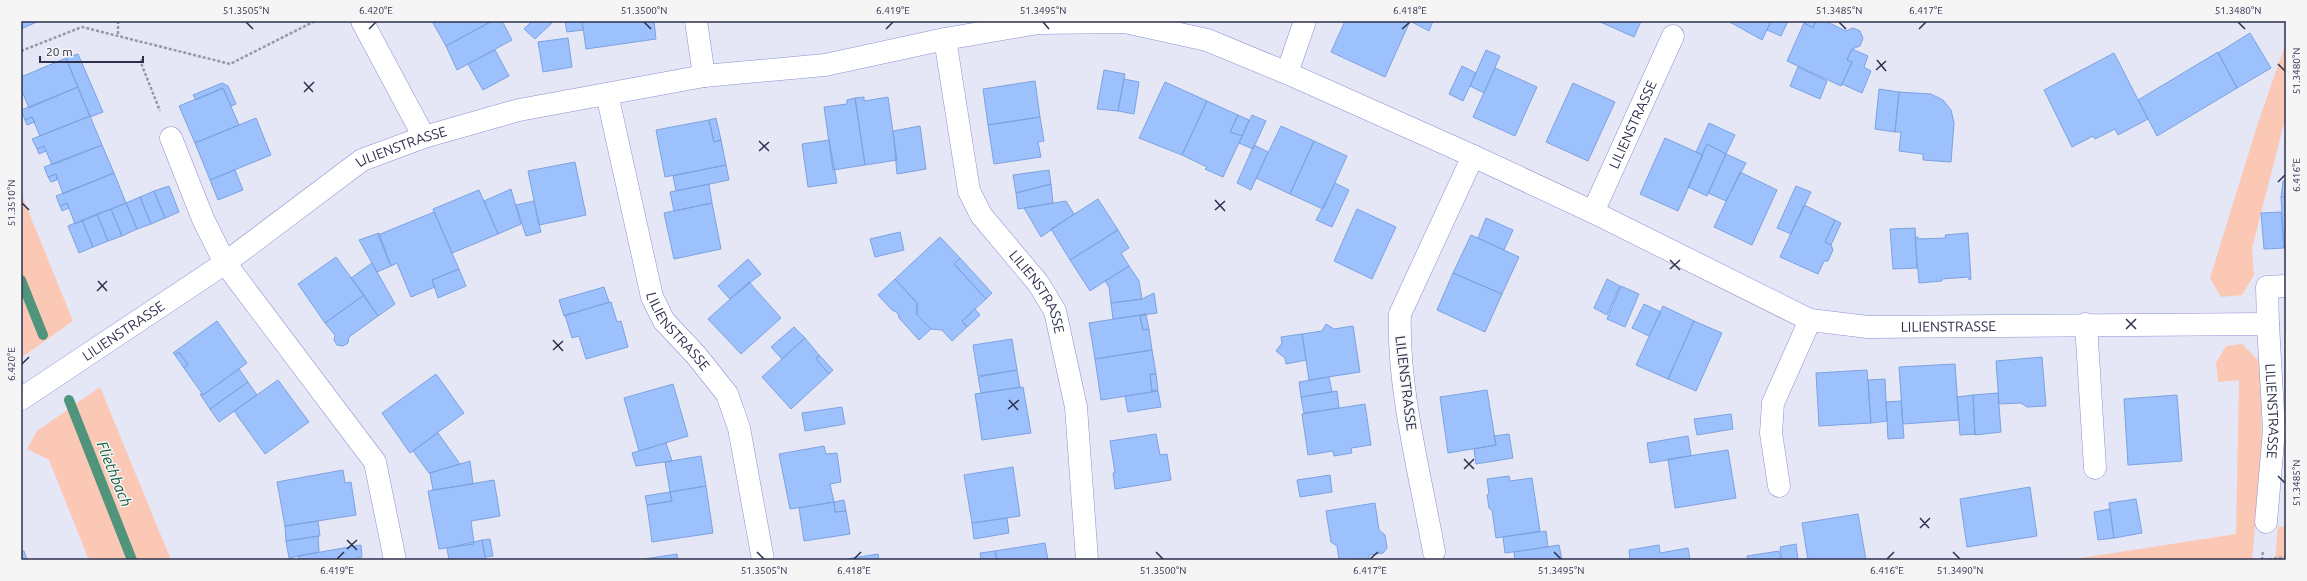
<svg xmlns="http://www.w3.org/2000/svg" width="2307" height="581" font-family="Ubuntu,sans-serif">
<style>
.green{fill:#fcc8b6}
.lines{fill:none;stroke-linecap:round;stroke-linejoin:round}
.stream{stroke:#4f947b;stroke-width:10}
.building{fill:#9cc1fd;stroke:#7ca2e0}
.minor-casing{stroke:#8b90d4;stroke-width:23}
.path{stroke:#9597ac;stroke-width:2.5;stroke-dasharray:3 2;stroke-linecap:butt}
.minor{stroke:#fff;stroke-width:22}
.ticks{fill:none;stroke:#2d2f4c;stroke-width:1.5}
.labels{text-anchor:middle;stroke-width:3;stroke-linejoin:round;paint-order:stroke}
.street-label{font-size:14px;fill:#2d2f4c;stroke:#f5f5f5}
.water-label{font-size:15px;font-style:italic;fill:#145f3f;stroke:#f5f5f5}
.neatline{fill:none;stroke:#2d2f4c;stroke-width:1.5}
.ticks-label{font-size:10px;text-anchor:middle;fill:#2d2f4c}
</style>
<rect width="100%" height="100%" fill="#e5e7f6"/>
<path class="green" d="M2286,42V116L2252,248L2254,275L2242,295L2221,297L2210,278L2257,126Z
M21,193L73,321L21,358Z
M2242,344L2260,362L2262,447L2252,560H2068L2236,534L2239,380L2218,382L2216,363L2226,346Z
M100,387L171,560H89L49,460L27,449L37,431Z
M2286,526V560H2275L2278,527Z"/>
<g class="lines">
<path class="stream" d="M21,280L43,335
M69,400L132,560"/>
</g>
<path class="building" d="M21,21H39L21,29Z
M437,21H492L446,46L433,23Z
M492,21H502L512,40L457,70L446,46Z
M532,21H554L535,39L524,29Z
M565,21H582L583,30L567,32Z
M582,21H654L656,39L586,49Z
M1345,21H1410L1385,77L1331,52Z
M1410,21H1433L1429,31Z
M1598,21H1641L1634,37Z
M1728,21H1771L1762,40Z
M1771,21H1788L1781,36L1767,30Z
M1805,21H1816L1813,28L1804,23Z
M1816,21H1825L1846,31L1853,28L1860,31L1863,38L1860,46L1852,49L1847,60L1852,62L1841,86L1787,61L1804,23L1813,28Z
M2250,33L2271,68L2237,88L2218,53Z
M568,38L572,67L543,72L538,42Z
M1852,49L1868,56L1864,67L1871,71L1862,93L1842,84L1852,62L1847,60Z
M495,50L509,76L483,90L468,64Z
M1486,50L1500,56L1484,93L1470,86Z
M2218,52L2237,88L2157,136L2138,100Z
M2114,53L2148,119L2118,135L2115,129L2095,139L2093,136L2072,147L2044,90Z
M78,54L103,112L90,117L66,58Z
M66,58L78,87L29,108L21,89V77Z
M1462,66L1476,73L1463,101L1449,94Z
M1798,67L1827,81L1820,99L1790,86Z
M1495,68L1537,87L1515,136L1473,117Z
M1104,70L1125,74L1118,111L1097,109Z
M1124,79L1139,82L1134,114L1118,111Z
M1035,81L1040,117L988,125L983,89Z
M1165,82L1207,101L1182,155L1139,138Z
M222,83L228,86L236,104L231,106L223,88L196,100L193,95Z
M1573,83L1615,102L1588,161L1546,142Z
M78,87L90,116L40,136L32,117L25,120L21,110Z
M223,88L239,125L195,143L179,106Z
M1879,89L1899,92L1895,132L1875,129Z
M1899,92L1931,94L1943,100L1951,110L1954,123L1951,162L1923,160V154L1899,151L1901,132H1895Z
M864,97V101L888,97L897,160L865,165L855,98Z
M855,98L865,165L833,170L824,107L847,104V100Z
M1207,101L1238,115L1230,132L1242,136L1223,177L1205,169L1207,167L1182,155Z
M1238,115L1249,120L1242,136L1230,132Z
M1252,115L1266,121L1253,149L1239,143Z
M90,116L102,145L52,165L44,146L37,149L32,139Z
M32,117L35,122L27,125L25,120Z
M1040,117L1044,141L1038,142L1041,157L994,164L988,125Z
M256,118L271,155L210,180L195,143Z
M716,118L721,140L714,142L709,120Z
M709,120L714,142L721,140L726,165L665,177L656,130Z
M1709,123L1735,135L1726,154L1707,144L1702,155L1696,152Z
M920,126L926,169L897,174L893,131Z
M1281,126L1314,141L1290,194L1256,178Z
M1665,138L1703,155L1678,211L1640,194Z
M829,140L837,183L808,187L802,144Z
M1314,141L1347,156L1323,209L1290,194Z
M1707,144L1726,154L1707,196L1688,187Z
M102,145L114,173L63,194L56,174L48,177L44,167Z
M1254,145L1268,152L1251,190L1237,183Z
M44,146L46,151L39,154L37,149Z
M1726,154L1746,163L1726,201L1708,193Z
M575,162L586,215L539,225L528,171Z
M726,165L729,180L676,191L673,176Z
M235,170L243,190L218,200L210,180Z
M1049,170L1051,184L1016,193L1013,175Z
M1740,172L1777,190L1752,245L1714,227Z
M114,173L126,203L75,224L67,203L60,206L56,196Z
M56,174L57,180L51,182L48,177Z
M2283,181H2286V196L2281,197Z
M1335,183L1349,190L1332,227L1316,220Z
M709,184L712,203L674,211L670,192Z
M1051,184L1053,203L1018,209L1016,193Z
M169,186L179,212L165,218L154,191Z
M1796,186L1811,192L1791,234L1777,228Z
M511,189L521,224L498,234L484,201Z
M479,190L498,234L452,253L433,209Z
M154,191L165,218L151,224L140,197Z
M2286,196V248H2284L2281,197Z
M140,197L151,224L137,229L126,203Z
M1098,199L1118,230L1070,260L1051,229Z
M534,201L541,232L526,236L516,205Z
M1066,201L1074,214L1041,237L1024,208Z
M67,203L69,208L62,211L60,206Z
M126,203L137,229L122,236L111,209Z
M712,203L721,249L674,259L664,213Z
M1804,205L1835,220L1825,242L1831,245L1833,250L1828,261H1824L1818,274L1780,257Z
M111,209L122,236L108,241L97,214Z
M1357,209L1396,227L1372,279L1334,261Z
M434,212L459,269L432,280L435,287L411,297L397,263L391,266L378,235Z
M2281,212L2284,248L2264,249L2261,213Z
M97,214L108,241L93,247L82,220Z
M1486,218L1513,230L1504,250L1478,238Z
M82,220L93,247L79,253L68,226Z
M1835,220L1841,223L1831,245L1825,242Z
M1915,228L1917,268L1893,269L1890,229Z
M1118,230L1129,248L1121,253L1129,266L1090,291L1070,260Z
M900,232L904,250L875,257L870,239Z
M379,233L391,266L377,272L359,240Z
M1968,233L1971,279L1969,280V277L1941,279L1942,281L1919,283L1915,237H1918V239L1946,238L1945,235Z
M1471,235L1519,257L1502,294L1453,273Z
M940,237L960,258L954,264L986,299L962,321L967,327L952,341L942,330L931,329L917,315V303L895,279Z
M336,257L364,295L325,323L298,284Z
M960,258L992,293L986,299L954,264Z
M748,259L761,274L730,299L718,286Z
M372,263L395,304L378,316L351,278Z
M1129,266L1139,281L1142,299L1111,303L1109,287L1105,281Z
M459,269L466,286L438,298L432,280Z
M1453,273L1502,294L1485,332L1437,310Z
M895,279L917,303V315L931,329L919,340L899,318L898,313L892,310L878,295Z
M1607,279L1620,286L1607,315L1594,308Z
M749,282L781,318L741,354L708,319Z
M1621,286L1639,294L1625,327L1607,319Z
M604,287L609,302L564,316L559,300Z
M1154,293L1157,313L1113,319L1111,303L1142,299Z
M364,295L378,316L349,337L348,343L343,346L337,345L334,340L335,335L325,323Z
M611,302L617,322L621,321L628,347L586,359L579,336L572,338L565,315Z
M1644,304L1661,312L1649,336L1632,328Z
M1663,306L1694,321L1668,379L1636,365Z
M975,309L980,315L967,327L962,321Z
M1146,314L1140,316L1143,330L1149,329L1152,350L1095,359L1089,323Z
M1146,315L1149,329L1143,330L1140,316Z
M217,321L247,363L203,395L184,368L188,365L179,352L175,355L173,353Z
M1694,321L1722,333L1696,391L1668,379Z
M1326,324L1334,329L1353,326L1360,372L1309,380L1302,334L1322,331Z
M794,327L805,338L782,359L771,347Z
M1302,334L1306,360L1286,364L1285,358L1276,351L1282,343L1281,337Z
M805,338L819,355L816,359L829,374L791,409L762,377Z
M1012,339L1017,370L978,376L973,345Z
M1152,350L1156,374H1150L1152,391H1158L1101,400L1095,359Z
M179,352L188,365L184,368L175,355Z
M819,355L833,370L829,374L816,359Z
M2042,357L2046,406L2027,407L2021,403L1999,404L1996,361Z
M1955,364L1959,420L1903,424L1899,367Z
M239,369L248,382L210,409L200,394L203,395Z
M1017,370L1020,387L981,393L978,377Z
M1867,370L1871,423L1819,426L1816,373Z
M436,374L464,413L410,453L382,413Z
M1150,374H1156L1158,390L1152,391Z
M1329,377L1332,392L1301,397L1299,382Z
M1885,379L1887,421L1871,423L1868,380Z
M278,380L309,422L265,454L234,411Z
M248,382L257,395L219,422L210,409Z
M673,384L688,436L639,451L624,398Z
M1023,387L1031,433L982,440L975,394Z
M1487,390L1496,445L1448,453L1440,397Z
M1158,391L1161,407L1128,412L1125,396Z
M1337,391L1339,408L1304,413L1301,397Z
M1998,393L2001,432L1975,435L1973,395Z
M1973,395L1975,434L1960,435L1957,397Z
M2177,395L2182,461L2128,465L2124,399Z
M1901,401L1904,438L1888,439L1886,402Z
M1365,404L1371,445L1351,448L1352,453L1334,456L1333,451L1308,455L1302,414Z
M842,407L845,424L805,431L802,413Z
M1731,414L1733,429L1697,435L1694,419Z
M438,433L460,464L429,473L413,451Z
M1156,434L1160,455L1167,454L1171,480L1115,489L1113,473H1115L1110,441Z
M1509,434L1513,458L1476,464L1474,449L1496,445L1494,436Z
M1688,436L1691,456L1650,463L1647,443Z
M666,443L672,461L636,466L632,453Z
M824,446L826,454L837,453L841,482L830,484L834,502L790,509L779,454Z
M1728,450L1736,498L1675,508L1668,459Z
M701,456L706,486L670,492L665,462Z
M470,461L473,484L433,490L430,473Z
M1013,467L1020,516L972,523L964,475Z
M343,470L345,483L351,482L356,515L285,526L277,482Z
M1330,475L1332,492L1300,497L1297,480Z
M1509,476L1510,481L1532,478L1540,531L1496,538L1492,510L1489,508L1487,495L1489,494L1487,479Z
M494,480L500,516L471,521L474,544L439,549L428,491Z
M706,486L713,533L652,542L647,505L672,501L670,492Z
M2030,487L2037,536L1967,547L1960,499Z
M670,492L672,501L647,505L645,496Z
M2136,499L2142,533L2114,538L2109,503Z
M844,500L846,511L835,512L834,502Z
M834,502L835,512L846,511L850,534L804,541L799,508Z
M1375,503L1379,530L1385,535L1387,548L1383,553L1369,555V559L1339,560L1337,546L1331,542L1326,511Z
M2110,509L2114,538L2098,540L2094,512Z
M1858,514L1866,560H1808L1802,523Z
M1007,518L1009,533L974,539L972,523Z
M318,521L320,536L286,541L285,526Z
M1546,531L1548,547L1505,553L1503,537Z
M318,536L319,552L289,558L286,541Z
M490,539L493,556L485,557L482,540Z
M482,540L486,560H449L447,548Z
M1045,543L1048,560H997L995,551Z
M1796,544L1798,560H1782L1780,547Z
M361,545L362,557L356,558L357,560H299L298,556Z
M1559,545L1562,560H1515L1514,552Z
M1659,545L1660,553L1688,548L1690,560H1630L1629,550Z
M24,551L27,560H21V552Z
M995,551L997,560H981L980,553Z
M1779,551L1781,560H1747V556Z
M677,554L678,560H645L644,559Z
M878,554L879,560H840Z"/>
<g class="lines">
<defs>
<g id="minor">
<path d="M362,21L424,137"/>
<path d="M696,21L704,76"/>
<path id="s1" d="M945,39L969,191L981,215L1038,283L1055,311L1076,407L1087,560"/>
<path d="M1287,73L1305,21"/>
<path id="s2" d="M607,94L652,297L664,321L696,355L727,394L739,428L763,560"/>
<path d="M171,138L203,219L225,263L375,462L395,560"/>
<path id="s3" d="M1593,212L1673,36"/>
<path d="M2086,324L2095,468"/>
<path d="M2268,324L2267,287L2286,286"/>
<path id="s4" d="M21,399L225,263L362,160L424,137L519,110L704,76L825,65L945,39L1038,23L1125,22L1207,40L1287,73L1473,156L1593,212L1810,320L1868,327L2268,324L2274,430L2266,522"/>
<path d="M1779,486L1771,433L1773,403L1810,320"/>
<path d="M1434,552C1421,478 1397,388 1400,314L1473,156"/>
</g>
</defs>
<use href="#minor" class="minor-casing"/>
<path class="path" d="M118,21V36
M21,51L82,27L230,64L315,21
M142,59L141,63L160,111
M2262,560L2263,550
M2264,560L2286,557"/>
<use href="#minor" class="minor"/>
</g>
<path class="ticks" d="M246,22L253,29M644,22L651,29M1043,22L1049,29M1839,22L1846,29M2238,22L2245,29M369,29L376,22M886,29L893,22M1402,29L1410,22M1919,29L1926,22M1877,60L1886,71M2278,64L2285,71M1876,70L1886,61M304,82L313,92M304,92L314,82M759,141L769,151M759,151L769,142M2278,182L2285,175M1215,200L1225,211M22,203L29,210M1215,210L1225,201M1670,260L1680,270M1670,269L1680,260M98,281L107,291M97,291L107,281M2126,319L2136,329M2126,329L2136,319M553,340L563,351M553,350L563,341M22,364L29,357M1009,400L1018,410M1008,409L1019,400M1464,459L1474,469M1464,469L1474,459M2278,476L2285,483M1920,518L1929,528M1920,528L1930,518M347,540L357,550M347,549L357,540M757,552L764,559M1156,552L1163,559M1554,552L1561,559M1953,552L1960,559M337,559L344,552M854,559L861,552M1370,559L1378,552M1887,559L1894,552"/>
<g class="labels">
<g class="street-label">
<text dy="5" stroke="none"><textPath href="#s3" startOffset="96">LILIENSTRASSE</textPath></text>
<text dy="5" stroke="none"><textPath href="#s4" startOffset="458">LILIENSTRASSE</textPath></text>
<text dy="5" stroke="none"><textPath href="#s1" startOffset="277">LILIENSTRASSE</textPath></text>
<text dy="5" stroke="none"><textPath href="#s4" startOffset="2083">LILIENSTRASSE</textPath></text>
<text dy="5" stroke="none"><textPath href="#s2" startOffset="251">LILIENSTRASSE</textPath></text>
<text dy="5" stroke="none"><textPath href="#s4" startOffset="123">LILIENSTRASSE</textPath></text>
<text transform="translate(1406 383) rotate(83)" y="5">LILIENSTRASSE</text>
<text dy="5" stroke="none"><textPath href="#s4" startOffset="2490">LILIENSTRASSE</textPath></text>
</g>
<g class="water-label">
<text transform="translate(114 474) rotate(68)" y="5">Fliethbach</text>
</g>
</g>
<rect width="2307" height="581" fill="none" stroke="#f5f5f5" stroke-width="44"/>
<path d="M40 56v6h103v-6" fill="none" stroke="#2d2f4c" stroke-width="2"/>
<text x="46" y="56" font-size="12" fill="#2d2f4c" stroke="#f5f5f5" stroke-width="3" paint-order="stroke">20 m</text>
<rect x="22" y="22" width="2263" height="537" class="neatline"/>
<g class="ticks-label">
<text x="246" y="14">51.3505°N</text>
<text x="376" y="14">6.420°E</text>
<text x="644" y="14">51.3500°N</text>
<text x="893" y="14">6.419°E</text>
<text x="1043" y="14">51.3495°N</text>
<text x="1410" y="14">6.418°E</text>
<text x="1839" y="14">51.3485°N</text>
<text x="1926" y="14">6.417°E</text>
<text x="2238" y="14">51.3480°N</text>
<text transform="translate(2296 71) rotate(-90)" y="4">51.3480°N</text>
<text transform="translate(2296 175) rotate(-90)" y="4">6.416°E</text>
<text transform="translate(11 203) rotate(-90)" y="4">51.3510°N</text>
<text transform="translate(11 364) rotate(-90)" y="4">6.420°E</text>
<text transform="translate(2296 483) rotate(-90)" y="4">51.3485°N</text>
<text x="337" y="574">6.419°E</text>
<text x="764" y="574">51.3505°N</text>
<text x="854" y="574">6.418°E</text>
<text x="1163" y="574">51.3500°N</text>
<text x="1370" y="574">6.417°E</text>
<text x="1561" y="574">51.3495°N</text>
<text x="1887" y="574">6.416°E</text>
<text x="1960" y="574">51.3490°N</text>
</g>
</svg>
